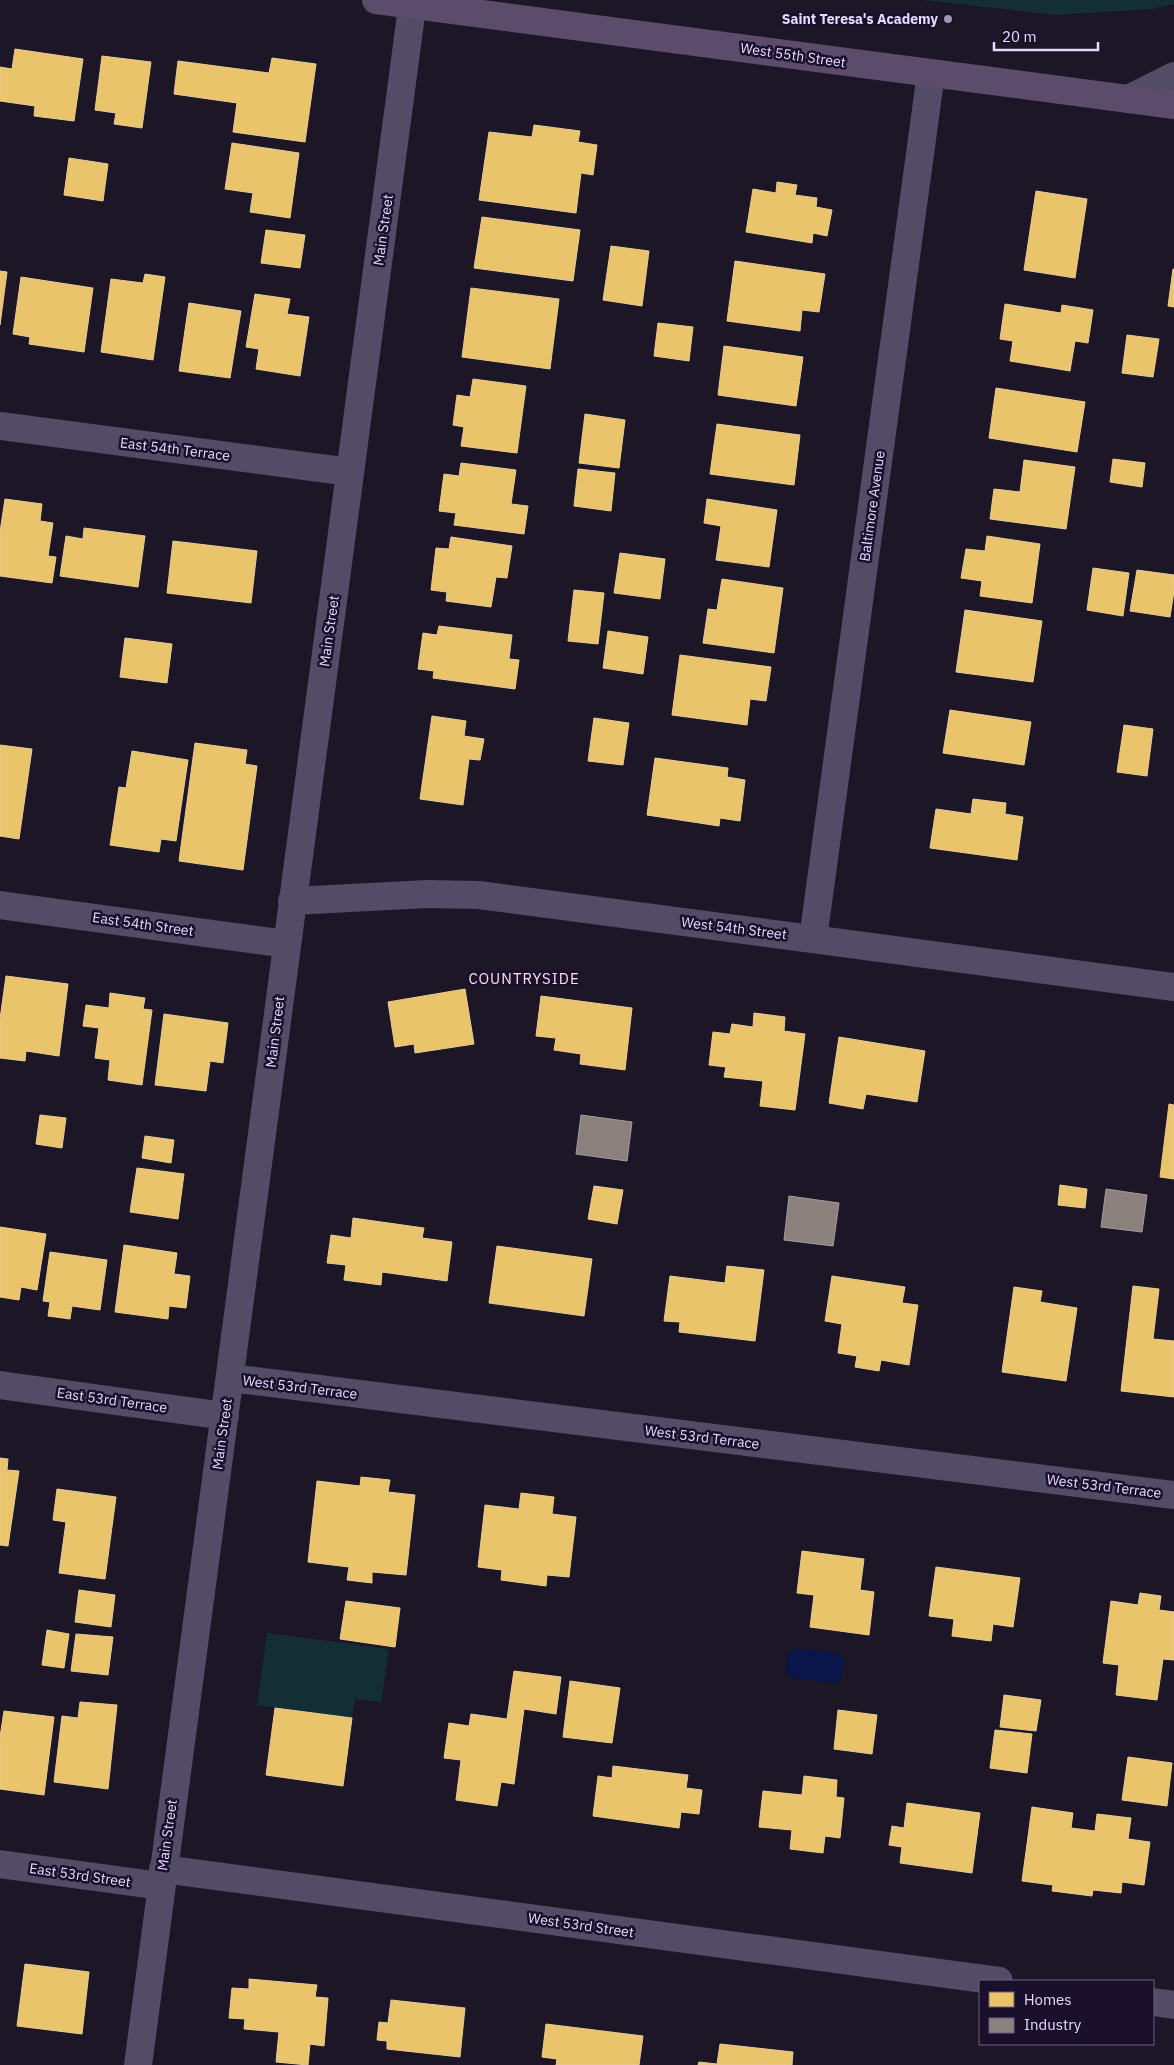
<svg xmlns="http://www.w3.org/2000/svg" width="1174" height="2065" font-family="'IBM Plex Sans',sans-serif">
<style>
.green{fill:#142e35}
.water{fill:#0a1649}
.homes{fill:#e9c46a;stroke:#e8cb97}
.industry{fill:#8a817c;stroke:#a59ca3}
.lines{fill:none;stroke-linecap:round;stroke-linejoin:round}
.minor{stroke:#524c67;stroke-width:28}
.major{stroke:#5c4c6b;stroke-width:28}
.poi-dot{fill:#9f96b3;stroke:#1a102c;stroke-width:2}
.labels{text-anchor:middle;stroke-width:5;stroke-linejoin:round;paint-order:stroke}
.poi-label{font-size:14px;font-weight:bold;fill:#e5dbff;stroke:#1a102c;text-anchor:end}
.street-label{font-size:14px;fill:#e5dbff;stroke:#1a102c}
.neighbourhood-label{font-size:15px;letter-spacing:1px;fill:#ffdded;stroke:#1a102c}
</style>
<rect width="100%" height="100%" fill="#1c1626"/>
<path class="green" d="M922,0H1174V4L1152,9L1055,15Z
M267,1633L389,1649L381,1702L355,1699L352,1718L257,1705Z"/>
<path class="water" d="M794,1648L838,1653L845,1660L841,1680L835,1683L791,1677L786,1671L788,1655Z"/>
<path class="homes" d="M15,49L83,59L74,121L34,116L35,106L0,101V67L12,69Z
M102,56L151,62L142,128L114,124L116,113L95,110Z
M272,58L316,64L305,142L233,132L237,103L174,94L178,61L269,73Z
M534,125L580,131L578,142L597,145L593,175L581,173L576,213L479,200L489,132L532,137Z
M232,143L299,153L290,218L250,212L253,193L225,189Z
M69,158L108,164L103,201L64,195Z
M777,182L797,185L795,195L817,198L816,207L832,210L827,236L813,233L812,243L746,232L753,189L776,193Z
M1036,191L1087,199L1075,278L1024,270Z
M482,217L580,230L573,281L474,268Z
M266,230L305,235L300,268L261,263Z
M611,246L649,251L642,306L603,300Z
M735,261L825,274L819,312L802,310L800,331L727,321Z
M1173,269H1174V307L1168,306Z
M0,271L7,272L0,325Z
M145,274L165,277L153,360L101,352L111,279L143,283Z
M21,277L93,288L84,352L29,344L30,337L13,334Z
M471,288L559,299L550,369L462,357Z
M255,294L290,299L287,314L309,317L300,376L256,369L259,349L246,347Z
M189,303L241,311L230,378L179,371Z
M1005,304L1061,313L1062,305L1093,310L1088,343L1075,341L1070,371L1010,361L1013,341L1000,339Z
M658,323L693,327L689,361L654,356Z
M1127,335L1159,339L1153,377L1122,373Z
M724,346L803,357L796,406L718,395Z
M473,379L526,386L517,453L461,446L464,427L453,425L457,395L470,397Z
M996,388L1085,402L1077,452L989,438Z
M585,414L625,420L619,468L579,463Z
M717,424L800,435L794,485L710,474Z
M1113,459L1145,463L1142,487L1110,482Z
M1024,460L1075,467L1066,529L990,519L994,489L1020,492Z
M461,463L516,470L511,504L528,506L524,534L454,525L456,513L439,511L444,474L459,476Z
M578,469L615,473L611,511L574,506Z
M5,499L42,504L40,521L53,523L48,556L56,557L52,583L0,576V532Z
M707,499L777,510L769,567L716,560L721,526L704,523Z
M84,528L145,536L138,587L60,576L66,536L83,539Z
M987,536L1040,544L1032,603L980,596L982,581L961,578L966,549L985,551Z
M451,537L512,546L507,578L496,577L491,607L446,601L447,592L431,590L436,548L449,549Z
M173,541L257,551L251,603L167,593Z
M620,553L665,559L660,599L614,593Z
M1093,568L1129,573L1123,616L1087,610Z
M1137,570L1174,575V591L1170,617L1130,611Z
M722,579L783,588L774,653L703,643L708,609L717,610Z
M574,590L604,593L598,644L568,641Z
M965,610L1042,621L1033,682L956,672Z
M439,626L512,635L509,659L519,660L515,689L433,678L434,671L418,669L423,633L437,635Z
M608,631L648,637L643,674L603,668Z
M125,638L172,644L167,683L120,677Z
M680,655L771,667L766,701L750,699L747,725L672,715Z
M950,710L1031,722L1024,765L943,753Z
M432,716L466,721L464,736L484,739L480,760L469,759L463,805L420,799Z
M594,718L629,723L623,765L588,761Z
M1124,725L1153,729L1147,776L1117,772Z
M195,743L247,750L245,764L257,766L243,870L179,861Z
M0,745L32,749L19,839L0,836Z
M132,751L188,760L176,841L161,839L159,852L110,845L119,787L126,788Z
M655,758L728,768L727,777L745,780L740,821L720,818L719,826L647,815Z
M973,799L1006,803L1005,814L1023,817L1017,860L930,848L936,809L971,814Z
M6,976L68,984L59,1056L26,1051L25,1061L0,1058V1019Z
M465,989L474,1044L415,1053L414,1044L395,1047L388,1002Z
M110,993L145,998L143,1009L152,1010L142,1085L108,1080L110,1060L95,1058L99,1028L83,1026L86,1005L109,1008Z
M541,996L632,1008L625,1070L580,1064L581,1054L554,1050L556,1038L536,1036Z
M754,1013L785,1017L784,1031L805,1034L795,1110L760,1106L763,1081L724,1077L726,1067L709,1065L713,1032L730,1034L732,1024L753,1027Z
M164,1014L228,1023L223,1063L210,1061L206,1091L155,1085Z
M839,1037L925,1051L917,1102L866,1094L863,1109L829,1103Z
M1169,1104L1174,1105V1179L1160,1177Z
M40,1115L66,1118L62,1148L36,1144Z
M145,1136L174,1140L171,1163L142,1158Z
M137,1168L184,1174L178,1219L130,1212Z
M1060,1185L1087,1189L1085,1208L1058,1205Z
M594,1186L623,1190L617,1224L588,1219Z
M353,1218L424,1228L422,1238L452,1242L447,1281L382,1272L381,1285L344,1280L346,1265L327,1263L331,1235L351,1238Z
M0,1227L46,1234L37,1290L21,1287L19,1300L0,1297Z
M124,1245L177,1253L174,1274L190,1276L186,1308L169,1306L168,1319L115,1312Z
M497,1246L592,1259L584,1316L489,1303Z
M50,1252L107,1260L100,1310L72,1306L70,1319L48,1316L50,1302L43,1301Z
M727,1266L764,1270L755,1341L679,1332L680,1322L664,1321L670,1276L725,1283Z
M832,1276L905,1287L902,1303L918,1305L909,1365L881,1360L879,1371L855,1367L857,1356L838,1353L842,1324L825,1321Z
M1133,1286L1159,1289L1153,1339L1174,1341V1397L1121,1391Z
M1014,1287L1042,1291L1040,1302L1077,1308L1066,1381L1002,1372Z
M0,1458L8,1459L7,1470L19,1471L8,1546L0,1545Z
M361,1477L390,1480L388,1492L415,1495L406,1575L372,1572V1583L347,1580L349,1567L308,1562L317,1481L360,1486Z
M57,1489L116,1497L105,1579L59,1573L66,1522L53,1520Z
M521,1493L554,1497L552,1514L576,1517L569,1577L547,1575L546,1586L501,1580L502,1570L478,1567L485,1505L519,1509Z
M802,1551L864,1559L860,1590L874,1592L869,1635L810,1627L814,1595L797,1593Z
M936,1567L1020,1578L1013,1627L993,1624L991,1641L952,1636L954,1619L929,1616Z
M79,1590L115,1595L111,1627L75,1622Z
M1140,1593L1161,1596L1159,1610L1174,1612V1660L1163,1659L1157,1700L1116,1695L1119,1665L1103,1663L1111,1601L1138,1605Z
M346,1601L400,1608L395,1647L340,1639Z
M47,1630L69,1634L64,1668L42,1665Z
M76,1634L113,1637L108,1675L71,1671Z
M514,1671L561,1677L556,1714L524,1709L514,1784L501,1782L497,1806L456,1800L461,1760L444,1758L449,1723L469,1726L471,1714L507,1719Z
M570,1681L620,1688L612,1743L563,1737Z
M1004,1695L1041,1700L1036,1731L1000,1727Z
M80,1702L117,1705L108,1789L54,1782L62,1716L78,1718Z
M275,1708L352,1718L343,1786L266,1775Z
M838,1710L877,1715L872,1754L834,1749Z
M4,1711L54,1717L44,1795L0,1789V1737Z
M995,1730L1032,1734L1027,1773L990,1768Z
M1128,1757L1172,1763L1167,1806L1122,1800Z
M613,1766L688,1775L686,1788L702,1790L699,1814L681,1812L679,1828L593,1816L598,1776L612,1778Z
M804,1776L837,1780L836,1797L844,1798L840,1838L825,1836L823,1853L790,1849L792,1830L759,1827L763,1791L802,1795Z
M907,1803L980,1813L972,1873L900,1863L902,1847L889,1845L892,1826L904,1828Z
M1032,1807L1073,1813L1071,1828L1095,1831L1097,1814L1131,1818L1128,1839L1150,1842L1144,1885L1122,1882L1121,1893L1093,1890L1092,1896L1052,1891L1053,1885L1022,1881Z
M25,1964L89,1972L82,2034L17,2026Z
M249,1979L317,1985L315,1997L328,1998L324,2046L310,2044L308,2065L276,2062L279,2032L244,2029L245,2019L229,2018L232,1988L249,1989Z
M391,2000L465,2008L460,2057L387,2049V2041L377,2040L379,2022L388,2023Z
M546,2024L643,2036L639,2065H556L557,2059L542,2057Z
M720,2044L793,2052L792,2065H698L699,2062L717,2064Z"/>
<path class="industry" d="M581,1115L632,1122L627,1161L576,1154Z
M1106,1189L1147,1195L1142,1232L1101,1227Z
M789,1196L839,1203L833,1246L784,1240Z"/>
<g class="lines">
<path class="minor" d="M1128,99L1174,76
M0,426L350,472
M292,901L428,894L479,895L1174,987
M0,905L287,944
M813,939L931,73
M230,1378L1174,1495
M0,1385L225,1416
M0,1864L161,1886
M163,1869L999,1981
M1153,2002L1174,2005
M138,2065L413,0"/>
<path class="major" d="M376,0L1174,105"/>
</g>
<circle class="poi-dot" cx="948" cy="19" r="5"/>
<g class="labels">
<g class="poi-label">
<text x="938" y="24">Saint Teresa's Academy</text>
</g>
<g class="street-label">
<text transform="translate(793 55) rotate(8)" y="5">West 55th Street</text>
<text transform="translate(383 230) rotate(-82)" y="5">Main Street</text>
<text transform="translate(175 449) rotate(7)" y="5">East 54th Terrace</text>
<text transform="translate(872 506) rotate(-82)" y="5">Baltimore Avenue</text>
<text transform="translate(329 631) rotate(-82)" y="5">Main Street</text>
<text transform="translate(143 924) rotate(8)" y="5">East 54th Street</text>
<text transform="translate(734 928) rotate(7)" y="5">West 54th Street</text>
<text transform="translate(275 1032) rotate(-83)" y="5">Main Street</text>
<text transform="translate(300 1387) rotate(7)" y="5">West 53rd Terrace</text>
<text transform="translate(112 1400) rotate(8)" y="5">East 53rd Terrace</text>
<text transform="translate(222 1434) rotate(-82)" y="5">Main Street</text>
<text transform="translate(702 1437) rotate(7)" y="5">West 53rd Terrace</text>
<text transform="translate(1104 1486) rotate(7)" y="5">West 53rd Terrace</text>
<text transform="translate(167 1835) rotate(-82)" y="5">Main Street</text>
<text transform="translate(80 1875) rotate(8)" y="5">East 53rd Street</text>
<text transform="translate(581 1925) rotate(8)" y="5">West 53rd Street</text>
</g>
<g class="neighbourhood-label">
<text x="524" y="984">COUNTRYSIDE</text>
</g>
</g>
<rect x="979" y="1980" width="175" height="65" fill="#1a102c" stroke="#6b6180"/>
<rect x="989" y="1992" width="25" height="15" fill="#e9c46a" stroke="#6b6180"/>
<text x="1024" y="2005" font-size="15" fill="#e5dbff">Homes</text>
<rect x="989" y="2018" width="25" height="15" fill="#8a817c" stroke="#6b6180"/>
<text x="1024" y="2030" font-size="15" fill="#e5dbff">Industry</text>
<path d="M994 42v8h104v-8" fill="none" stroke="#e5dbff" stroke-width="2.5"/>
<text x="1002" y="42" font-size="15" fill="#e5dbff" stroke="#1a102c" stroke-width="4" paint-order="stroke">20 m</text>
</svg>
